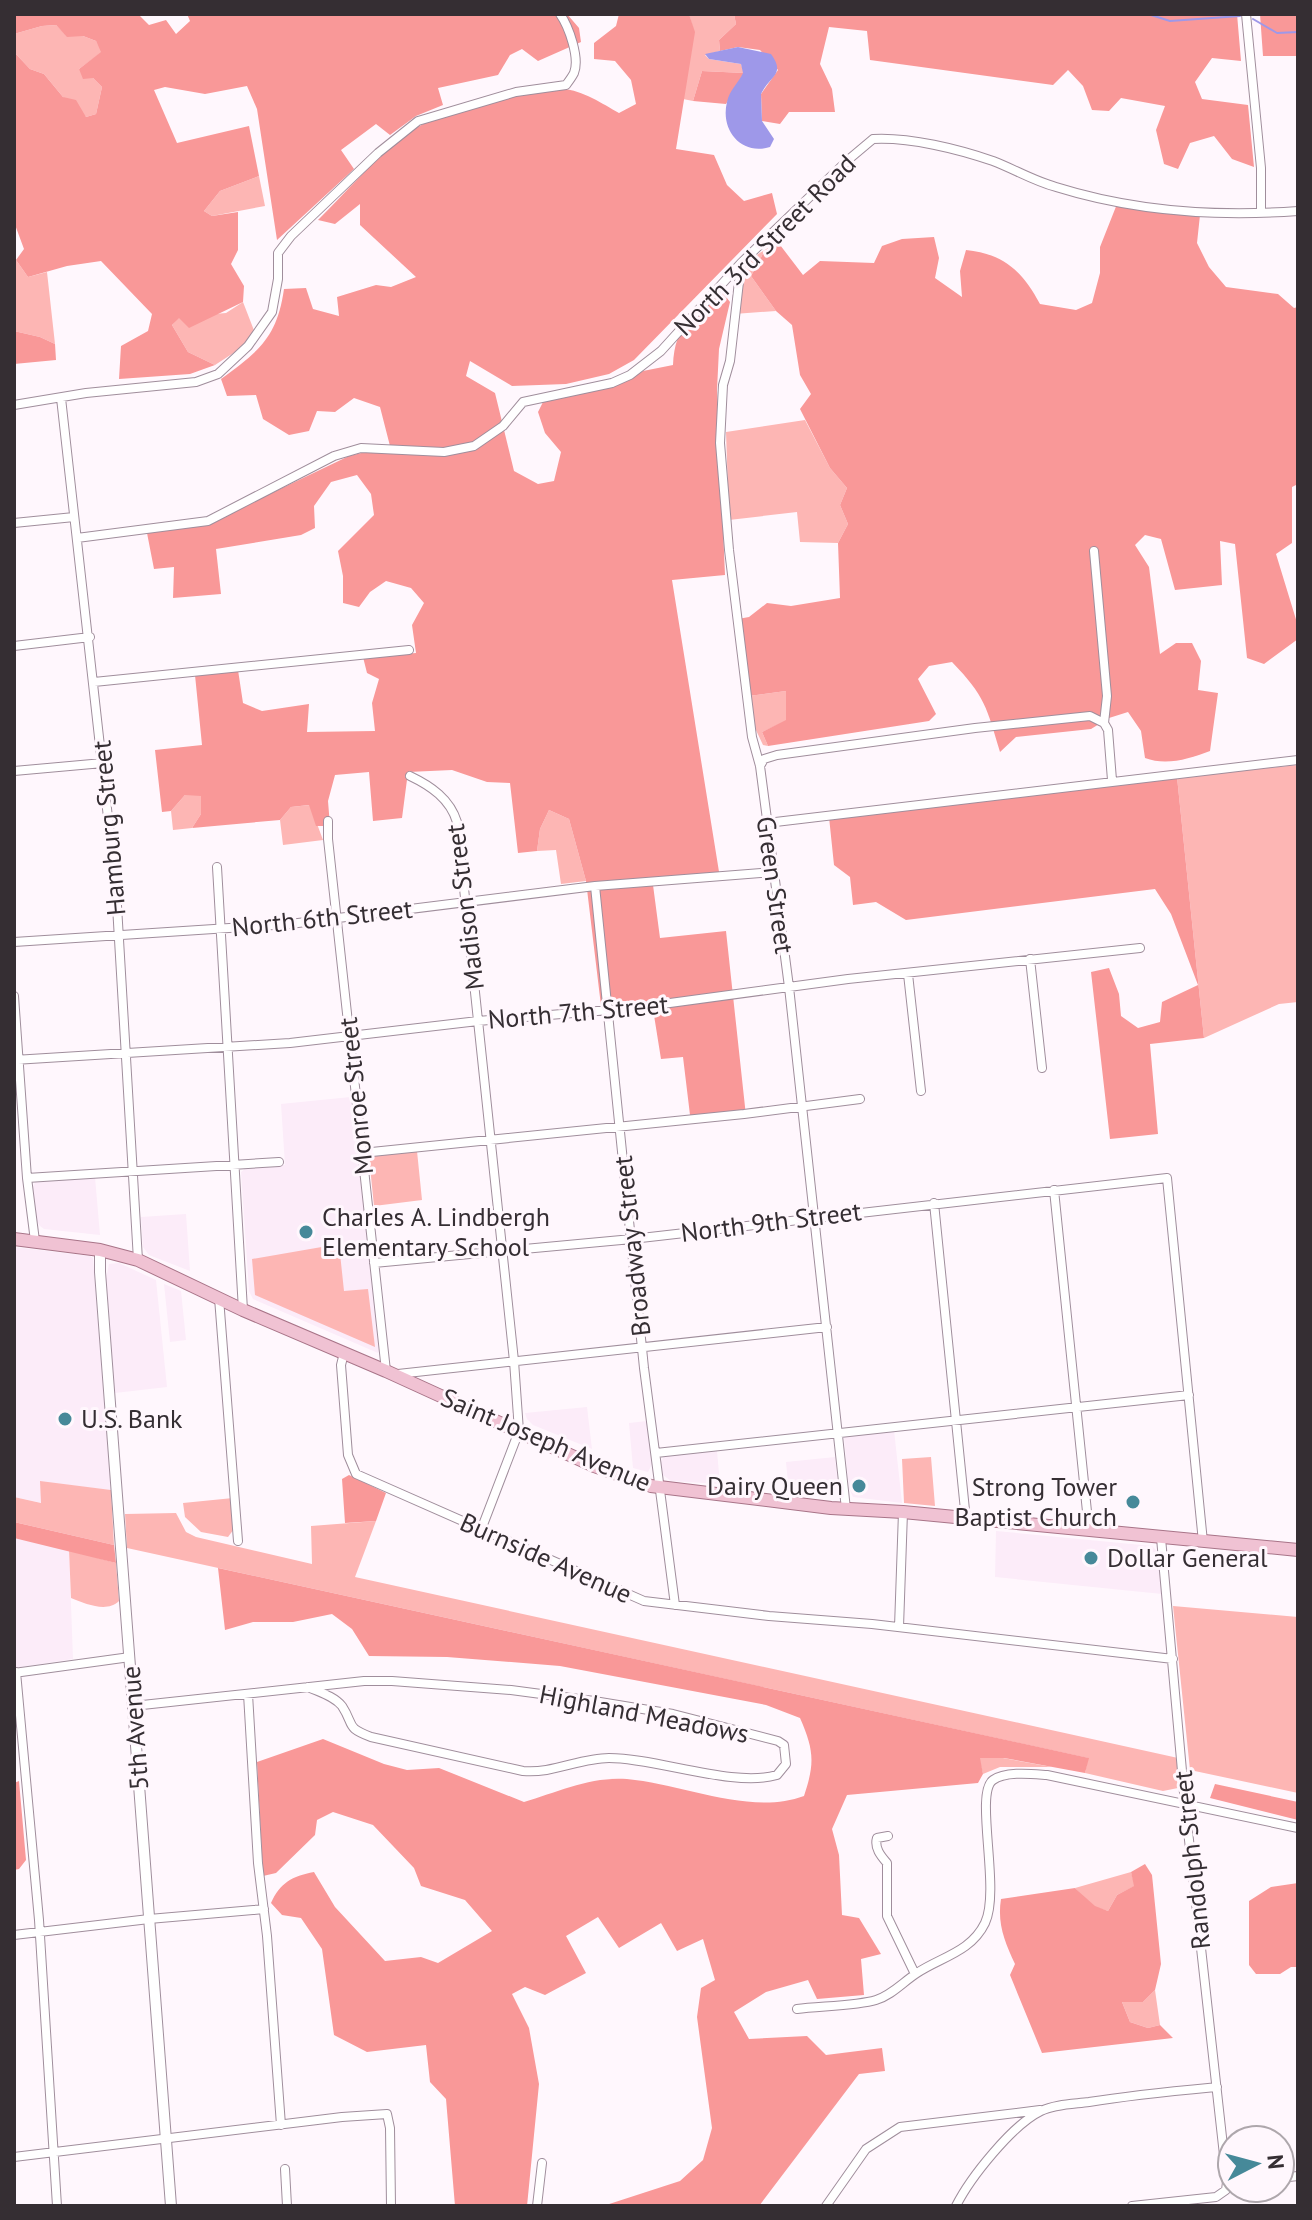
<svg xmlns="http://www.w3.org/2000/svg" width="1312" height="2220" font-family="'PT Sans',sans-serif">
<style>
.built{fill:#fcecf9}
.green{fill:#fdb6b4}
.forest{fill:#f99898}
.water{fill:#9e98e9}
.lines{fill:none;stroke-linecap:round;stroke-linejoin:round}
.stream{stroke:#9e98e9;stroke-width:2}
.minor-casing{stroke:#a08e9c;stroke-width:10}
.tertiary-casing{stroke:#a08e9c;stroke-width:12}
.primary-casing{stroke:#a87488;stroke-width:14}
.minor{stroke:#fff;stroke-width:8}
.tertiary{stroke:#fff;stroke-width:10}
.primary{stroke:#f0c2d3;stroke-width:12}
.poi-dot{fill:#468999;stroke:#fff7fd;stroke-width:3}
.labels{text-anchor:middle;stroke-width:6;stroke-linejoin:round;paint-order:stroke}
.street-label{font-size:26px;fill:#352e33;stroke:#fff7fd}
.poi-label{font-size:26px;fill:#352e33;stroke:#fff7fd;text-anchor:start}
</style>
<rect width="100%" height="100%" fill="#fff7fd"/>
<path class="built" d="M351,1097L380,1350L378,1353L253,1299L249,1291L241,1172L247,1167L285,1165L281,1104Z
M95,1177L100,1235L44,1229L40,1226L36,1220L33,1187L36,1180Z
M186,1214L190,1271L149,1255L143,1247L141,1217Z
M14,1247L90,1256L93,1258L111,1490L41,1482L42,1503L14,1497Z
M119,1263L156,1280L167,1387L115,1393L106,1279L109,1264Z
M164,1284L181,1291L186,1340L170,1342Z
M587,1407L592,1449L533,1425L527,1419L525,1413Z
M647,1421L652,1464L648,1472L633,1468L629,1423Z
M894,1430L902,1503L853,1497L849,1488L844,1437Z
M717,1451L720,1484L671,1481L663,1475L661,1462L664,1456Z
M835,1457L838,1486L837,1495L789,1492L786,1462Z
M996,1531L1152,1546L1158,1552L1162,1594L995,1577Z
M14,1538L69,1550L73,1659L14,1668Z"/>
<path class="green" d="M689,14H734L736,24L719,40L720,51L705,55L709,59L741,64L744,73L702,71L693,101L683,99L694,32Z
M56,25L67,36H83L96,41L102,52L79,69L93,78L102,87L96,114L86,117L63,97L44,74L30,69L14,52V34L42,26Z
M259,176L265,206L212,216L204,211L220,191Z
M765,250L751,276L776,311L734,314C739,289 739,263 765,250Z
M16,260L28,277L47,272L55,344L40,337L14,331Z
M243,302L255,333L235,352L215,365L188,352L172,325L179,317L226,313Z
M805,420L830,468L847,488L840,505L848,524L838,543L800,542L797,512L729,520L726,432Z
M786,691V721L762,732L768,746L763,745L755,728L749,696Z
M1298,765V1002L1279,1004L1204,1038L1177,777Z
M185,795H201V814L192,828L173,830L171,811Z
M310,805L323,840L283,845L280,820L291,807Z
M549,810L569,819L586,881L561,884L556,850L537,851L540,829Z
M417,1151L422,1200L374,1206L369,1157Z
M339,1244L344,1291L368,1289L375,1347L255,1295L252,1259Z
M931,1457L935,1506L904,1503L902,1459Z
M40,1481L111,1490L114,1545L14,1522V1497L41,1503Z
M233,1498L234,1529L228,1537L201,1532L185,1517L183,1503Z
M176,1513L186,1532L196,1537L312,1564L311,1526L376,1521L355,1577L1178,1758V1788L1163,1791L1085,1773L1088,1758L127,1548L125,1514Z
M69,1550L116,1563L119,1601C107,1613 86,1604 71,1598Z
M1173,1606L1298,1617V1793L1190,1770Z
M979,1758H1003L1052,1767H1000L983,1774Z
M1131,1872L1135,1886L1117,1895L1108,1911L1095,1907L1075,1888Z
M1155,1990L1160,2025L1148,2028L1130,2022L1122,2002H1143Z"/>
<path class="forest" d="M14,14H138L149,25L166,20L176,34L190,21L187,14H567L579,28L581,42L538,61L522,49L510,55L498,75L438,88L443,105L416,116L390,135L376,124L341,150L354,169L277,240L257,109L247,86L205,94L165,87L154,90L177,143L249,126L259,176L220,191L204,211L212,216L238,212V250L231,264L244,286L243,302L189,328L179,318L172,325L188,352L215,365L190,374L119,379L121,346L148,331L152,314L101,261L67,266L28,277L16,260L24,249L14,222V52L30,69L44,74L63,97L76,100L86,117L96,114L102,87L93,78L83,79L79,69L101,52L96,41L83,36L67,37L56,25L42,26L14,34Z
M619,14H689L695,32L676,149L714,155L727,185L744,201L772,193L777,214L634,360L609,374L566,384L512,386L470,361L466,376L495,393L514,471L538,484L554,481L561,452L545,433L538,412L545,398L627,380L643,371L673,365C675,324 693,316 723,293L730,302L719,349L717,390L725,575L672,580L720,878L653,885L660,938L726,931L746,1116L696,1122L690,1115L683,1057L661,1059L653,1009L602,1014L586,881L569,819L549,810L540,829L537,851L518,853L510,783L487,782L452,770L408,772L402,818L373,821L369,772L335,775L328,801L330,826H316L309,805L291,807L280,820L192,828L201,814V796L185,795L171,811L162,812L155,750L202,745L195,675L238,670L243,703L262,711L309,704L307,732L375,731L372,703L379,679L367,673L363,657L416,653L412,625L424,603L411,588L386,581L370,592L359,607L343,603V576L338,551L374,515L371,494L357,475L331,482L314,506L315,528L301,535L216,549L221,594L173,598L174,567L154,569L147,533L224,516L349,456L390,446L380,407L354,398L335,412L317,411L309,431L289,435L263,419L256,395L227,396L221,379C259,351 277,338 284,289L306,288L313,309L339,316L337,297L376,285L391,287L416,277L360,225V204L335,224L318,220C345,193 372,162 401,138C437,110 518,86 563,89C582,90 603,104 619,113L636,104L631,80L615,61L594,59V43L616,26Z
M734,14H1237L1241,61L1212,58L1195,82L1202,99L1248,105L1254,167L1232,159L1214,136L1190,143L1178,169L1164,164L1156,130L1165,106L1121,98L1109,111L1092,110L1083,86L1068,70L1053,85L870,60L867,31L829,27L820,64L832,89L835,112H789L780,124L762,121L761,94L778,70L760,50L738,47L720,51L719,40L736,24Z
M1260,14H1298V56H1263Z
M702,71L744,73L726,104L693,101Z
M1117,204L1163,213L1200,215L1197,243L1209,267L1226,287L1278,294L1294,308L1298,307V484L1292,487V543L1276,554L1298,626V639L1264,664L1247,658L1235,544L1220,541L1222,585L1175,590L1161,539L1145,535L1135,545L1149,567L1160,654L1176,643H1192L1201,661L1198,690L1218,693L1210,751C1189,759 1166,766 1145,758L1141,731L1128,712L1109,718L1091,729L1016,737L1000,752C987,708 985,696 952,662L929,666L918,679L936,714L929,721L768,746L762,732L786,720V691L749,696L738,619L749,617L767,603L791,606L840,598L838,543L848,524L840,505L847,488L830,468L800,409L811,394L800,375L792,325L776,311L751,276L765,250L777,241L803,275L820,261L874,263L882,246L902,239L934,237L939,258L935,278L962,297L960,271L966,250C1004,254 1022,271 1040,304L1076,310L1092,303L1100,273V247Z
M14,331L40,337L55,344L56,360L14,364Z
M1177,777L1204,1038L1150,1044L1158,1134L1110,1139L1091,972L1109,968L1119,994L1121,1016L1138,1028L1160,1022L1162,1002L1198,985L1171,914L1155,889L906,920L876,902L853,905L850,877L834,865L829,817Z
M349,1475L386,1493L376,1521L345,1523L342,1479Z
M14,1522L114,1545L116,1563L14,1538Z
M218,1568L1089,1758L1085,1773L1004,1758H980L983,1774L978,1783L847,1795L832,1829L839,1855L842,1915L859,1918L881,1954L861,1959L864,1995L817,1999L808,1980L766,1992L734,2012L749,2039L807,2036L826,2055L882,2048L885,2071L859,2074L759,2206H603L680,2181L703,2160L712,2128L697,2017L701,1988L715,1980L703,1939L677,1951L661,1923L619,1948L598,1917L566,1936L586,1973L545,1995L525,1987L512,1994L529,2028L539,2084L527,2206H455L446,2099L430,2082L426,2045L367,2052L334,2035L322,1949L301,1918L282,1915L271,1903C280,1883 292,1876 314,1872L335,1907L385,1961L421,1957L438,1963L492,1931L465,1900L421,1886L414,1868L373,1825L333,1812L317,1820L315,1835L276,1873L263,1876L257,1762L323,1739L384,1764L407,1770L439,1768L524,1802C557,1792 592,1776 627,1779C682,1784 751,1816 804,1796C815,1763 814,1750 800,1718L766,1705L560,1666L447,1657L369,1656L352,1629L332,1614L293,1622H253L225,1630Z
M19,1781L26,1860L19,1869L14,1870V1783Z
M1215,1784L1298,1802V1820L1210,1798Z
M1145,1864L1152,1875L1161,1964L1155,1990L1143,2002H1122L1130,2022L1148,2028L1160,2025L1173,2038L1042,2053L1010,1975L1015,1964C1005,1942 997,1924 1001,1899L1075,1888L1095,1906L1108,1911L1117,1895L1134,1886L1131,1872Z
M1298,1883V1967H1291L1280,1974H1256L1249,1965V1901L1271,1887Z"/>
<path class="water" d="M738,47L771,54C786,75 770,75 761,94L762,121L774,139L770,147C741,156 720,130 727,102C729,91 739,82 743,73L741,64L709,59L705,54Z"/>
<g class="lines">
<path class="stream" d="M1119,14H1138
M1148,14L1170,21L1240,16
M1253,19L1277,33L1298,32"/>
<defs>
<path id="minor" d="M1246,14L1261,168V212
M741,264L730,361L723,385L720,443L729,550L752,737L760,766L789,987L846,1509
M61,398L116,889L138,1260
M14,405L86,393L196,382L218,374L248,346L272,312L278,279V253L291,236L378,153L418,121L516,92L566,85C569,81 572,77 574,73C580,58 569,27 560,14
M14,523L74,517
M77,538L208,521L334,456L361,448L444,452L474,446L503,426L523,402L612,383L630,375L661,351L741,263L848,160L873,139C910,137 958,149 993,161C1014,169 1034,181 1056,187C1133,211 1217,217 1298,211
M1094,551L1107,696L1104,723L1108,730L1112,780
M14,646L90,637
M94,682L409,650
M760,766L764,759L777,755L975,728L1090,716L1104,723
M14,771L103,763
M410,776C431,786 450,799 457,822L514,1361L519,1431L481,1530
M328,821V839L386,1371
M767,823L1298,760
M217,867L243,1310
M595,886L644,1368L675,1605
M14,942L290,924L595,886L773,872
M1030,959L1042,1068
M908,974L921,1091
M14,996L27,1178L35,1241
M14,1060L290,1043L478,1021L633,1008L848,979L1140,948
M362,1153L744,1114L860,1099
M27,1178L279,1162
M1054,1190L1089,1531
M934,1203L966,1520
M374,1263L632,1239L1167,1178L1203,1542
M219,1298L238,1541
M344,1353L341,1365L348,1455L356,1474L644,1601L769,1616L872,1624L1173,1659
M398,1374L827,1327
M656,1453L1189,1395
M899,1627L903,1512
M16,1672L39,1920L57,2206
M14,1673L130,1657
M248,1694L258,1863L267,1936L281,2125
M133,1706L364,1681H392L511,1690L594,1701L673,1714L778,1741L784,1745L786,1764L777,1775C734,1788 657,1758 609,1758C580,1758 552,1774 523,1771L371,1737C345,1727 355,1726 342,1706C334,1696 319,1692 308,1687
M888,1836L877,1838C874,1848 881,1856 887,1863V1916L915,1974
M14,1935L149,1919L264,1909
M797,2009C819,2006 856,2006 876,2000C892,1995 903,1982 917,1973C941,1957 971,1952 985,1923C1001,1890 974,1793 993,1780C1006,1771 1032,1774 1047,1775L1298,1828
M14,2157L342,2117L387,2114L390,2128L391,2206
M285,2169L287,2206
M1280,2178L1298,2176
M537,2206L542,2163
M826,2206L866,2149L900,2127L1040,2110
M956,2206C970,2178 1012,2125 1041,2111C1055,2104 1074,2104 1089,2102C1132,2095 1175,2091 1217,2087
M1132,2206L1216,2197L1226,2190L1227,2182L1185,1804L1161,1538"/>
<path id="tertiary" d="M100,1250V1272L171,2206"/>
<path id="primary" d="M14,1239L100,1250L138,1260L243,1310L386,1371L594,1466L651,1486L831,1508L903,1512L1298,1550"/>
</defs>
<use href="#minor" class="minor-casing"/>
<use href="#tertiary" class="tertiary-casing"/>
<use href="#primary" class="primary-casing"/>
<use href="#minor" class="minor"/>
<use href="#tertiary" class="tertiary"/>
<use href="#primary" class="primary"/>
</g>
<g class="poi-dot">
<circle cx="306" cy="1232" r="8"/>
<circle cx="65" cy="1419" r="8"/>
<circle cx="859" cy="1486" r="8"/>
<circle cx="1133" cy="1502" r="8"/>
<circle cx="1091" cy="1558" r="8"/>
</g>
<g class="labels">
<g class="street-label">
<text transform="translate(765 245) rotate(-45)" y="9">North 3rd Street Road</text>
<text transform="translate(109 828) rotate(-95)" y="9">Hamburg Street</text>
<text transform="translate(775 885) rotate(82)" y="9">Green Street</text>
<text transform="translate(465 907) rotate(-97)" y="9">Madison Street</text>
<text transform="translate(322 918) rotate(-6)" y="9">North 6th Street</text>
<text transform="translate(578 1012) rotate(-5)" y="9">North 7th Street</text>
<text transform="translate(356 1096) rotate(-96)" y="9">Monroe Street</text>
<text transform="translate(771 1222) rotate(-7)" y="9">North 9th Street</text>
<text transform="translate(632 1246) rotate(-96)" y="9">Broadway Street</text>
<text transform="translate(546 1440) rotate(23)" y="9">Saint Joseph Avenue</text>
<text transform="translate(546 1558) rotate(24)" y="9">Burnside Avenue</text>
<text transform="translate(644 1714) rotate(11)" y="9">Highland Meadows</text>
<text transform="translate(135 1728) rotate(-94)" y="9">5th Avenue</text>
<text transform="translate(1192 1860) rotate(-96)" y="9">Randolph Street</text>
</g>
<g class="poi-label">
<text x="322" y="1226">Charles A. Lindbergh<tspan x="322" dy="30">Elementary School</tspan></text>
<text x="81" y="1428">U.S. Bank</text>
<text x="843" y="1495" text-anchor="end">Dairy Queen</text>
<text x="1117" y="1496" text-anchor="end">Strong Tower<tspan x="1117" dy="30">Baptist Church</tspan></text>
<text x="1107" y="1567">Dollar General</text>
</g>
</g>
<rect width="1312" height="2220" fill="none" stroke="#352e33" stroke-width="32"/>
<g transform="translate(1256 2164) rotate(84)"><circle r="38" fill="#fff7fd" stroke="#aea7ac" stroke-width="2"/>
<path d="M0-6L14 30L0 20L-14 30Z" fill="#468999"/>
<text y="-12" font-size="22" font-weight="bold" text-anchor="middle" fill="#352e33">N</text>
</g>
</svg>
